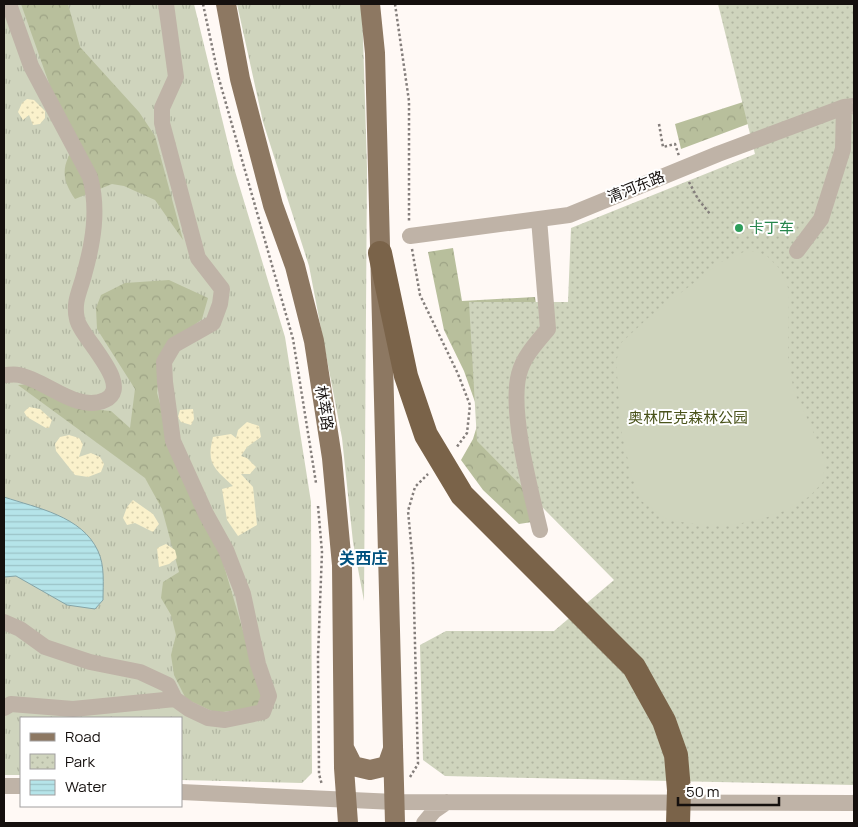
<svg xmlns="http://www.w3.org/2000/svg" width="858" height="827" font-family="Manrope,'Noto Sans SC',sans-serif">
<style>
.grass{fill:url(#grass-tufts)}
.forest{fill:url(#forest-crowns)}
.sand{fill:url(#sand-dots)}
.park{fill:url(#park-dots)}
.garden{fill:#cfd4bd}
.water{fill:url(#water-rules);stroke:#85a4a7}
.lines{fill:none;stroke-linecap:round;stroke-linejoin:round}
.path{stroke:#847e7b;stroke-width:2.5;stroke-dasharray:2.5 2.5;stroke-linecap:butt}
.minor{stroke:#bfb3a7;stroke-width:16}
.major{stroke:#8d7862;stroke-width:20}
.highway{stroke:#7a6349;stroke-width:24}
.leisure-dot{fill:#2e9e5b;stroke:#fff;stroke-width:2}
.labels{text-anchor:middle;stroke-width:4;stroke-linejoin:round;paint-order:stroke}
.street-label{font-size:15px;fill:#15100e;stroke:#fff}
.leisure-label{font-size:15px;fill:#27864d;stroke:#fff;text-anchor:start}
.park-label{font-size:15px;fill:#4a531b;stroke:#fff}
.neighbourhood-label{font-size:16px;font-weight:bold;fill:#00517e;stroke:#fff}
</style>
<defs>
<pattern id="grass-tufts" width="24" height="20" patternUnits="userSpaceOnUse" patternTransform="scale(1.25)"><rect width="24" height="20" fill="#cfd4bd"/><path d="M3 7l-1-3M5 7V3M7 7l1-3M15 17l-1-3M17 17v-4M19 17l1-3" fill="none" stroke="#b1b5a1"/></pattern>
<pattern id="forest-crowns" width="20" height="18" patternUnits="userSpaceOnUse" patternTransform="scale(1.25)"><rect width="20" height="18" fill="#b8bf9c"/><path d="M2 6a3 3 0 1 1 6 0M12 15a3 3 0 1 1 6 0" fill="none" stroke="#9da385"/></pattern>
<pattern id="sand-dots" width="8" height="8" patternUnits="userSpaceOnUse" patternTransform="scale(1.25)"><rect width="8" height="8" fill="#faf1cb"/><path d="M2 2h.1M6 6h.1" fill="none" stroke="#d5cead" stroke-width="1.8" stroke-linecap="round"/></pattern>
<pattern id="park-dots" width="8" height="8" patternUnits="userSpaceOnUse" patternTransform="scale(1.25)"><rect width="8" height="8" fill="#cfd4bd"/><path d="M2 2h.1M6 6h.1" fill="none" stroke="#b1b5a1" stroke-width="1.8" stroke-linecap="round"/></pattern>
<pattern id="water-rules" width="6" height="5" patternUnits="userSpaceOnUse" patternTransform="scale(1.25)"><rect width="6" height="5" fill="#b5e4e9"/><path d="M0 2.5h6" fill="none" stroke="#9bc3c7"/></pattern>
</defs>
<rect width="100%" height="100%" fill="#fff9f5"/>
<path class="grass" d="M4,4H194L234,168L285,337L311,502L312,773L302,783L181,780V718H21V775H4Z
M237,4H362L367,168L364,601L353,542L342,438L309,266L263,122Z"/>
<path class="forest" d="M21,4H68L80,47L139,112L155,136L183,240L155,200L124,186L112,184L75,199C58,174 64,163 78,139L51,89Z
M802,83L801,104L681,149L675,124Z
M453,248L462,301L535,297L539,327L532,522L519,524L483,490L461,460L473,439L480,416L464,371L444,330L428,252Z
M169,280L208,298L202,319L162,351L157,393L181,477L220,552L262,696L258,707L216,713L186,699L174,675L171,655L176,635L171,615L161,598L163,582L179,572L162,509L145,478L18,385L31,384L78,408L111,411L130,428L135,389L97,329L96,308L101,295L125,283Z"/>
<path class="sand" d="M27,99L34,100L45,111V118L40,124L33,125L29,115L23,120L18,112L22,103Z
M29,407L40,409L52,420L49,428H46L27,417L24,412Z
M193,409L194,419L191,425L181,422L178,417L180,410Z
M247,422L259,426L261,437L247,447L241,456L247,458L256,467L250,474H241L253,487L257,525L238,536L227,520L222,489L233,486C214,468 206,464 213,437L231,434L236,438L238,430Z
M69,435L79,438L83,444L79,457L91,453L100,457L104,464L101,472L88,477L75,475L56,451L55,444L60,437Z
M133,500L153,514L159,524L153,532L135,523L127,525L123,518L127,507Z
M166,544L175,550L177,558L169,564L159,567L157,548Z"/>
<path class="park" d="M718,4H854V785L445,776L423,760L420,645L446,631H554L614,580L477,441L469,302H568L571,228L755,154Z"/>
<path class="garden" d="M748,250L766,255L780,269L789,290L788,358L794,392L810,424L825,461L823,482L810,496L789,509L765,518L733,525H701L668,520L640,500L631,473L622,435L616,362L621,343L648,318L721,262Z"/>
<path class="water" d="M4,497C37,508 82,516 98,551C105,566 103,584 103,600L95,609L67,605L16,576L4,577Z"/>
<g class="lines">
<path class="path" d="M203,4L219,79L293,339L316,483
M395,4L409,101V221
M659,124L663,147L675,144L679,156
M689,182L698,199L710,214
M412,249L420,295L458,374L470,405L467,433L456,448
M318,506L322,552L318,656L319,774L322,785
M410,777L418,764L413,564L408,511L415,487L428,474"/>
<path class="minor" d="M539,219L548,329C537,342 523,357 519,374C509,411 531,492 540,530
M410,236L569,215L718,154L844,107L854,106
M797,251L821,219L843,149L844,107
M4,375C9,375 14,374 19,375C46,380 77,413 105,400C135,386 80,337 77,319C73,302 80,291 84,275C93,243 99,210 90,177L31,66L9,4
M4,622L20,629L45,647L90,662L140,672L168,685L175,699L189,709L208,718L225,720L263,712L269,696L258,664L243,594L226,550L206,514L173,441L165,382L164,362L174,345L213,323L220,304L222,289L198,258L162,123V108L176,77L166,4
M4,708L11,704L73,709L175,699
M4,786H21
M181,792L395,802L854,803
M424,823L434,811L447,802"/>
<path class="major" d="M226,4L240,79L273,205L295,266L314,341L332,458L342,565L344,768L348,823
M370,4L375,53L395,823
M344,748L353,766L370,770L387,766L393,749"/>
<path class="highway" d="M380,253L406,376L426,435L462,495L634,667L664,721L676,755L679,790L678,823"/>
</g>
<circle class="leisure-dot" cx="739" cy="228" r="5"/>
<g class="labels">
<g class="street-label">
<text transform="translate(636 187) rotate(-22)" y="5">清河东路</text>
<text transform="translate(324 408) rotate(81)" y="5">林萃路</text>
</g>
<g class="leisure-label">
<text x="749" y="233">卡丁车</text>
</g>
<g class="park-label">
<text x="688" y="423">奥林匹克森林公园</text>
</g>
<g class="neighbourhood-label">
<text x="363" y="564">关西庄</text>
</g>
</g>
<rect width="858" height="827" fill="none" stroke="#15100e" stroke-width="10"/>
<rect x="20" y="717" width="162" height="90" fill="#ffffff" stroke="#a19f9f"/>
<rect x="30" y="733" width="25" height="8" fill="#8d7862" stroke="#a19f9f"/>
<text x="65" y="742" font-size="15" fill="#15100e">Road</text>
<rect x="30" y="754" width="25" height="15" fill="url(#park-dots)" stroke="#a19f9f"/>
<text x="65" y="767" font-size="15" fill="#15100e">Park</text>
<rect x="30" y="780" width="25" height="15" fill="url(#water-rules)" stroke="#a19f9f"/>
<text x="65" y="792" font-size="15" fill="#15100e">Water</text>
<path d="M678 797v8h101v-8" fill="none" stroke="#15100e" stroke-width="2.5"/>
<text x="686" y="797" font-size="15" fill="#15100e" stroke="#ffffff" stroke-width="4" paint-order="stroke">50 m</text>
</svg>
